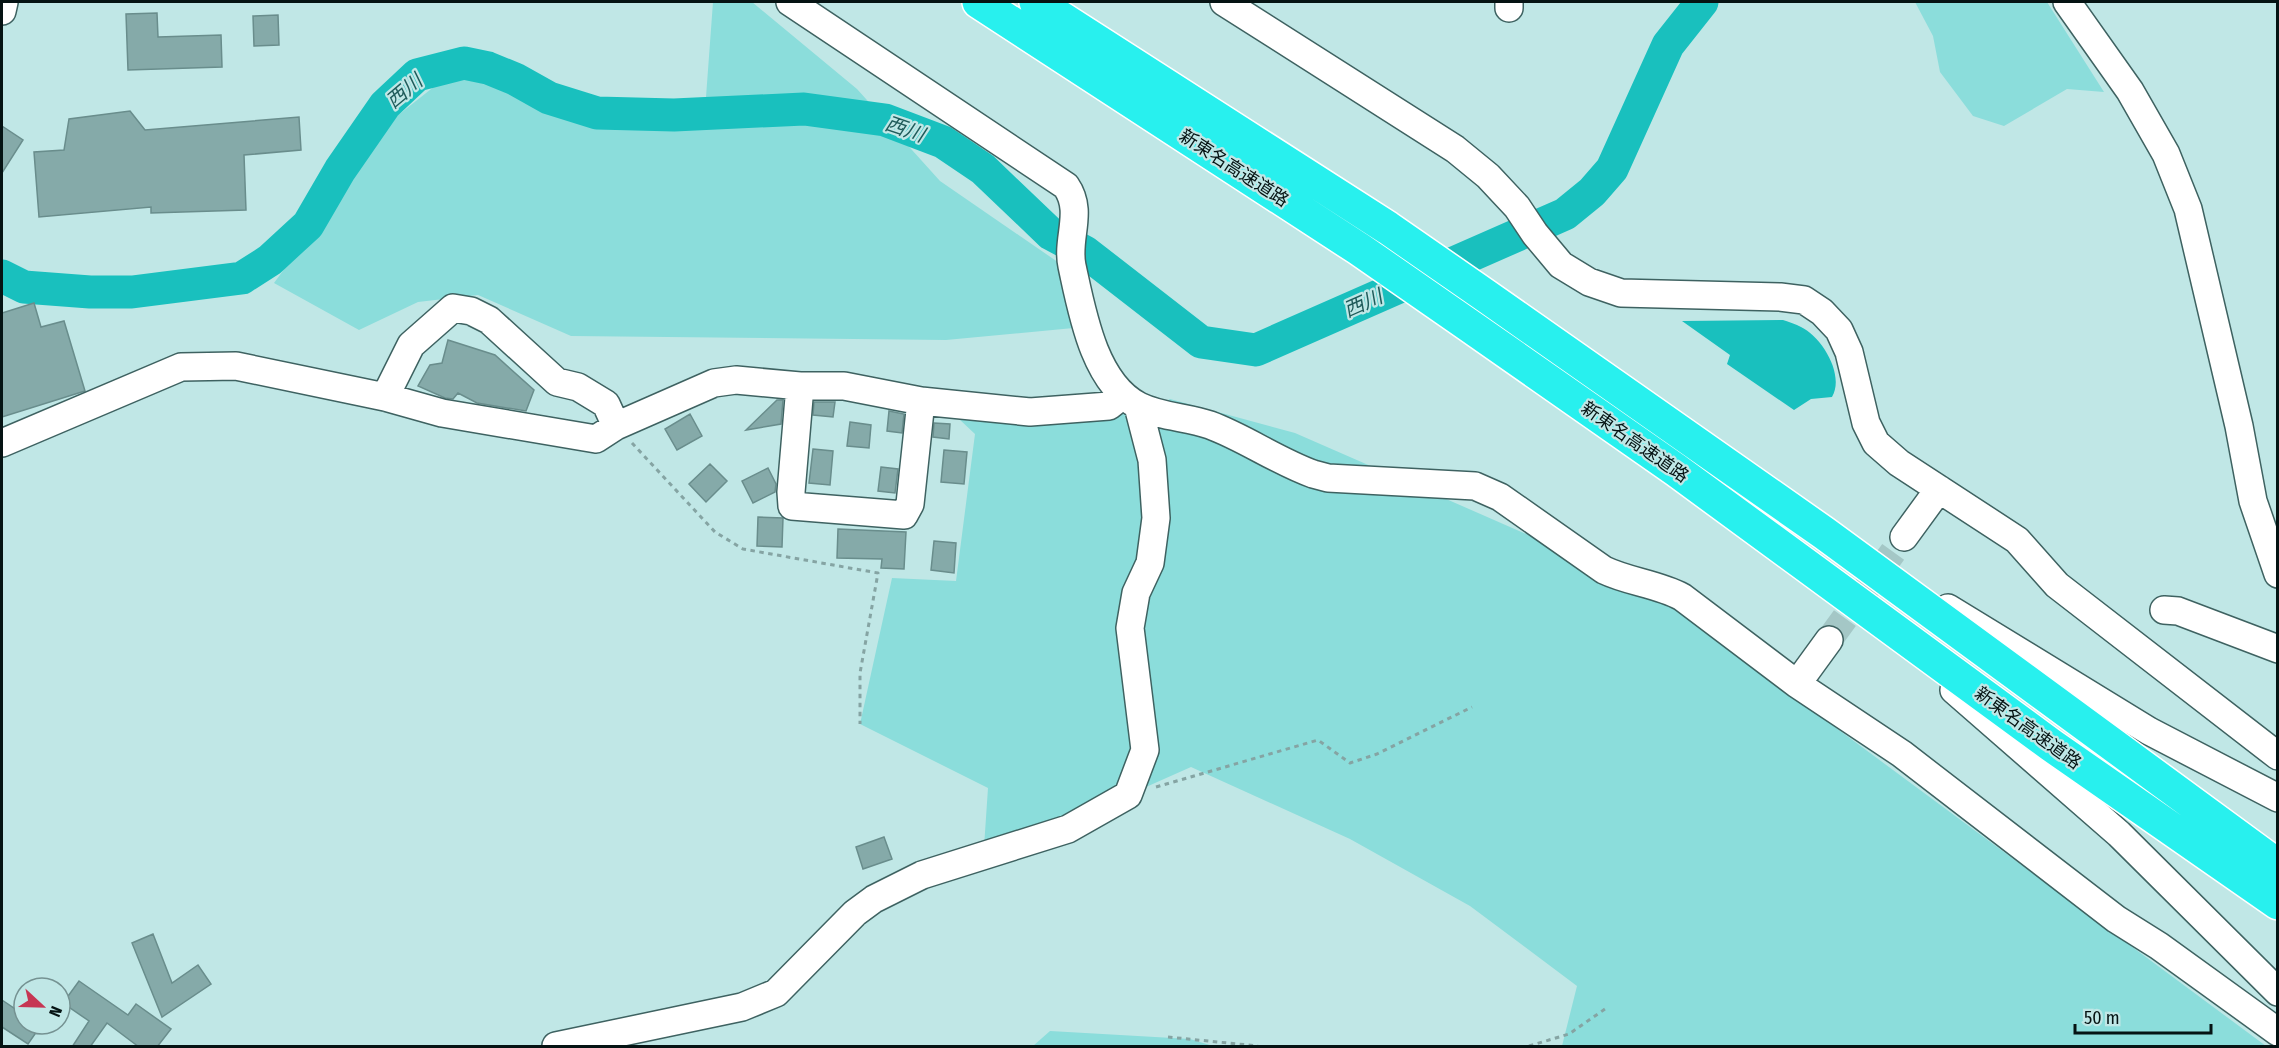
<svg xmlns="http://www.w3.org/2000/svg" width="2279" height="1048" font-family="'Fira Sans Condensed','Noto Sans JP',sans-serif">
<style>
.green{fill:#8bdddb}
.water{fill:#19c0be}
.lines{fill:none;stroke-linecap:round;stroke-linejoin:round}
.river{stroke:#19c0be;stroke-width:33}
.building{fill:#85aaa9;stroke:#698d8c;stroke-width:1.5}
.minor-tunnel{stroke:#a4c7c6;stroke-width:27;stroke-dasharray:27 14;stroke-linecap:butt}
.minor-casing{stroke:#3e6261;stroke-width:30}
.highway-casing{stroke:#fff;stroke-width:36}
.path{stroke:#85a4a3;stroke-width:3;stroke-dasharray:4.5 4.5;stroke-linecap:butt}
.minor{stroke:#fff;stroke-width:27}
.highway{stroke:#28f0ee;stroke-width:33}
.labels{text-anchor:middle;stroke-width:4.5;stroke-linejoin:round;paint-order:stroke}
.street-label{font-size:18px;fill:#051313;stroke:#c0e7e6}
.water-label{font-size:20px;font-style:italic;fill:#1f5b5a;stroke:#c0e7e6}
</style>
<rect width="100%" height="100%" fill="#c0e7e6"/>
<path class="green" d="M713,2H752L857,89L940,181L1065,267L1084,327L946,340L571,336L478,295L418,302L359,330L274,283L397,116L464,63L597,113L706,97Z
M1915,2H2047L2104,92L2067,89L2004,126L1973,116L1940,72L1933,36Z
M1170,399L1295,433L1643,585L2266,1046H1562L1577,986L1470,906L1350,839L1191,767L1128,795L984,847L988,788L860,724L892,578L956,581L975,434L942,403C995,406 1129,426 1170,399Z
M1050,1031L1190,1039L1213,1046H1033Z"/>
<path class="water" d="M1783,320C1789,322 1796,324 1801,327C1822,337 1845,375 1832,397L1811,399L1794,410L1727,364L1730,355L1682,321Z"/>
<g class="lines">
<path class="river" d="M2,276L24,287L90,292H132L242,278L270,260L308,225L340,170L385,105L417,75L464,63L488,68L515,79L549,98L597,113L674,115L804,109L885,120L943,142L983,169L1051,234L1085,252L1201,342L1256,350L1565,214L1592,192L1612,169L1668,45L1702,2"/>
</g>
<path class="building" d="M157,13L158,37L221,35L222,67L128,70L126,14Z
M278,15L279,45L254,46L253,16Z
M130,111L145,130L299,117L301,150L244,155L246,210L151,213V207L39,217L34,152L64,150L69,119Z
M2,126L23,140L2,173Z
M34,303L41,327L64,321L85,391L2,417V313Z
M448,340L495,355L534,390L526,411L477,403L458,393L453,399L445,398L418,386L430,365L442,363Z
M777,400H783L781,424L746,430Z
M814,402H835L833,417L813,415Z
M889,411L904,414L902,433L887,431Z
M690,414L702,436L677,450L665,429Z
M850,422L871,425L869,448L847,446Z
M934,423L950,424L949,439L933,437Z
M813,449L833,451L830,485L809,483Z
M944,450L967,452L964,484L941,482Z
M710,464L727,481L706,502L689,484Z
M881,467L898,469L895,493L878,491Z
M768,468L776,484L775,492L753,503L742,481Z
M758,517L783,518L782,547L757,546Z
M838,529L906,532L904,569L881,568L882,559L837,558Z
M934,541L956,543L954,573L931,570Z
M884,837L892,859L863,869L856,847Z
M153,934L172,983L198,965L211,984L162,1017L132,943Z
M79,981L128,1015L136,1004L171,1029L157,1047H139L107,1023L90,1047H72L89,1021L63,1003Z
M2,1000L24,1015V1024H42L28,1044L2,1027Z"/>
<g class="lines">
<path class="minor-tunnel" d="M1829,640L1904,537"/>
<defs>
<path id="minor" d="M790,2L1066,186C1084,212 1066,238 1072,266C1082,312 1094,383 1139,406C1161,417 1187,417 1210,425C1245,438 1277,461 1313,474L1328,478L1475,486L1500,497L1604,570C1629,582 1658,584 1682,597L1797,684L1902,754L2116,919L2159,946L2278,1032
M1224,2L1455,149L1488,176L1517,207L1535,234L1561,265L1589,282L1621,293L1780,297L1804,300L1822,312L1839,330L1849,352L1866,423L1876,443L1899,463L2017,540L2057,585L2278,756
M1509,2V8
M2067,2L2130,91L2166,154L2188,209L2239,426L2253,501L2278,574
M2,11L4,2
M800,386L791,492L792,506L904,515L910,504L921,401
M385,397L411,345L453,308L471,311L489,320L557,382L578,387L606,404L616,426
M2,443L181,367L236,366L385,397L442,413L596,439L616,426L714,383L736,380L800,386H844L921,401L1030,412L1109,406L1123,395
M1904,537L1939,489
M1948,608L2149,731L2278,798
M2164,610L2178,611L2278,649
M1797,684L1829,640
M1954,690L2119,834L2278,992
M556,1046L742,1007L776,993L855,913L874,899L922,875L1068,829L1128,795L1145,750L1130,628L1136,593L1150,563L1156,518L1152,460L1138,406"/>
<path id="highway" d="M979,2L1359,249L1467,324L1676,470L2051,745L2278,903
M1036,2L1388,228L1486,296L1824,533L2278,866"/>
</defs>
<use href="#minor" class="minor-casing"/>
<use href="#highway" class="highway-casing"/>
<path class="path" d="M632,443L715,532L743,549L878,573L860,673V724
M1156,787L1318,740L1350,763L1377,754L1472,707
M1168,1037L1258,1046
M1529,1046L1569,1034L1605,1009"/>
<use href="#minor" class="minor"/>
<use href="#highway" class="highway"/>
</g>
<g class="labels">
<g class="street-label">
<text transform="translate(1234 168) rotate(33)" y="6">新東名高速道路</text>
<text transform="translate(1635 442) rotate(35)" y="6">新東名高速道路</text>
<text transform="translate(2028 728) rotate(36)" y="6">新東名高速道路</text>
</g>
<g class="water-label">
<text transform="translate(404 91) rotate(-40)" y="7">西川</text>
<text transform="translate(905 129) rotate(19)" y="7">西川</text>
<text transform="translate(1363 303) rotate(-24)" y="7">西川</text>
</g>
</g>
<rect width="2279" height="1048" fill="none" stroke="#051313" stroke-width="6"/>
<g transform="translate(42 1006) rotate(112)"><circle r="28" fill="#c0e7e6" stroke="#759292" stroke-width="1.5"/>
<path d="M0-4.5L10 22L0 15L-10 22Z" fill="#c63653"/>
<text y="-9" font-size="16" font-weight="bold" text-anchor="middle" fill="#051313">N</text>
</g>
<path d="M2075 1024v9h136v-9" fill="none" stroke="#051313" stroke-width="3"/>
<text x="2084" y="1024" font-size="18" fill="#051313" stroke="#c0e7e6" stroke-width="4.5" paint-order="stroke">50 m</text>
</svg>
